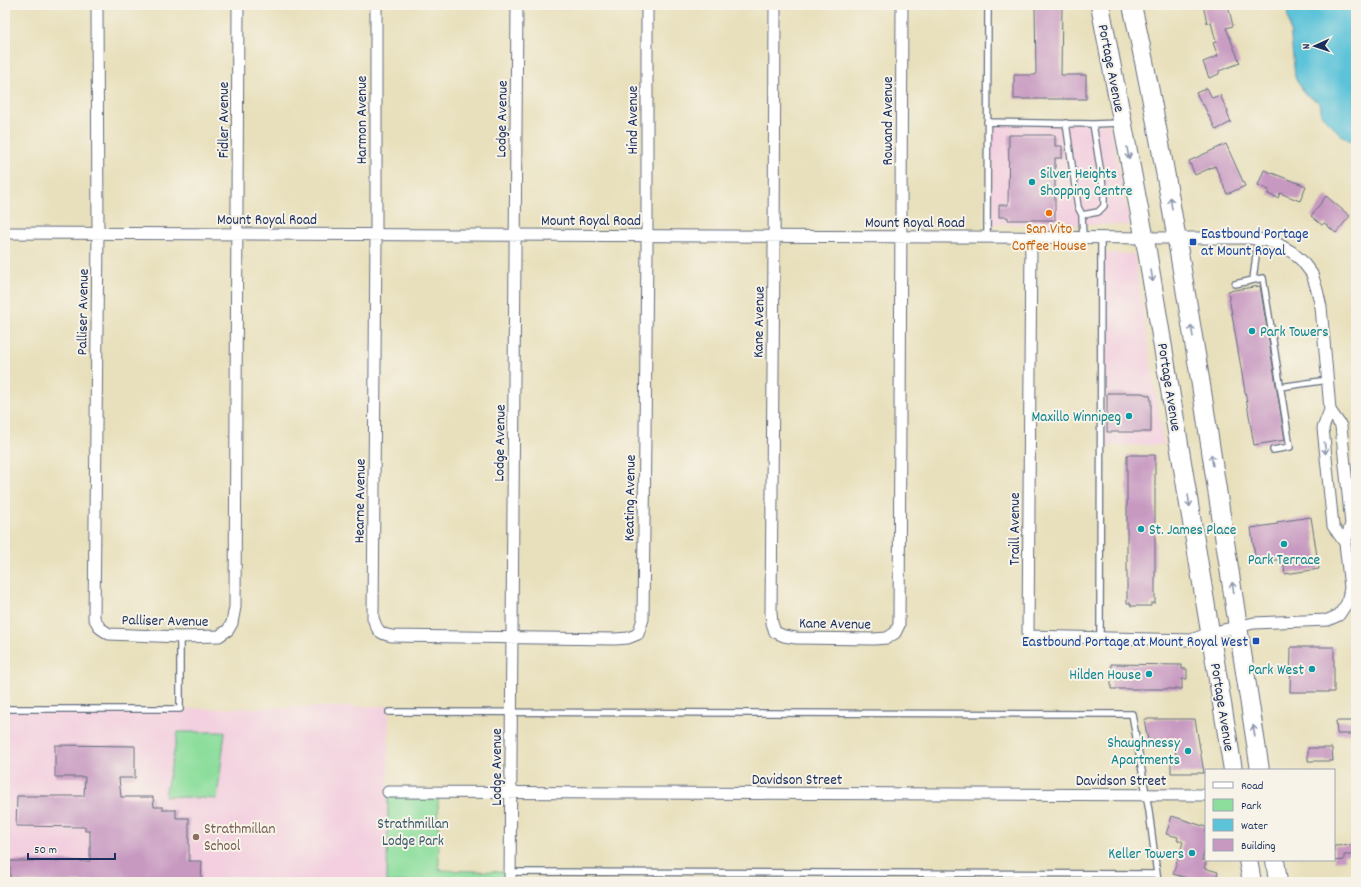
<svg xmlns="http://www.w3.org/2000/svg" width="1361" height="887" font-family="Dekko,sans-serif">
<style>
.built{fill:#f3cfdf}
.green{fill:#8dde9d;stroke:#54867e}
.water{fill:#5cc3d9;stroke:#3c799c}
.building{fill:#c799c1}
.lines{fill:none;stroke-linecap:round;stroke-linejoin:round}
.service-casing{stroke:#636d7f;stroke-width:8}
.minor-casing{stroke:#636d7f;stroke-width:13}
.trunk-casing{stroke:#636d7f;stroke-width:20}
.service{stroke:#fff;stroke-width:5.5}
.minor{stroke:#fff;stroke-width:11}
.trunk{stroke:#fff;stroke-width:18}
.oneway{stroke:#8d97ae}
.culture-dot{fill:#0f9aa8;stroke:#f7f3e8;stroke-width:1.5}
.food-dot{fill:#e8710a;stroke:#f7f3e8;stroke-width:1.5}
.transit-dot{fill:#1a4fb4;stroke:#f7f3e8;stroke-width:1.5}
.education-dot{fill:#8d6e63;stroke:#f7f3e8;stroke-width:1.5}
.labels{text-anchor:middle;stroke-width:4;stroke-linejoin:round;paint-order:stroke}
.street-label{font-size:15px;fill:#1b2f5e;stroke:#f7f3e8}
.culture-label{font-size:15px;fill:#0d838f;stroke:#f7f3e8;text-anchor:end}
.food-label{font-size:15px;fill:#c56008;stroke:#f7f3e8}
.transit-label{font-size:15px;fill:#164399;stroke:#f7f3e8;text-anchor:start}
.park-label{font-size:15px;fill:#385b6e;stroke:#f7f3e8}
.education-label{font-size:15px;fill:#785e54;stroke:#f7f3e8;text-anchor:start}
</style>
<rect width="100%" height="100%" fill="#f7f3e8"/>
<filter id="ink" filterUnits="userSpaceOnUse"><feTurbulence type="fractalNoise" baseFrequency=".025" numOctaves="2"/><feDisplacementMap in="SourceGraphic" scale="8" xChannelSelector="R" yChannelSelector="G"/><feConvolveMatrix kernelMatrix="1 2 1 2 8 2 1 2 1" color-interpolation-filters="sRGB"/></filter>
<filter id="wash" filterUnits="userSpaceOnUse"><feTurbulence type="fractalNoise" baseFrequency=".012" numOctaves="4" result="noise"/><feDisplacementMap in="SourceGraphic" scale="16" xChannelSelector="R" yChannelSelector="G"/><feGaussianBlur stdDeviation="0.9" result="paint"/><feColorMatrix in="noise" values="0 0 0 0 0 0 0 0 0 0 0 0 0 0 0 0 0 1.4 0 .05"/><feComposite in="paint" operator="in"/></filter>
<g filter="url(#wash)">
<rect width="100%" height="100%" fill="#e8e0bc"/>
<path class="built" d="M988,122L1110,124L1130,225L987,224Z
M1103,253L1134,254L1164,445L1102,446Z
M389,706L387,882H5V709H180Z"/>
<path class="green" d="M178,732H225L217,799L165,796Z
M388,792H438L439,870L510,872V882H387Z"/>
<path class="water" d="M1286,5H1356V145L1341,135L1322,116L1320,103L1305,94L1295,77L1290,28Z"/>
<g id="blocks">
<path class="building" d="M1035,5H1062L1061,75H1086V99H1014V75H1036Z
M1203,5H1228L1233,26L1226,28L1240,63L1219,71V74L1209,78L1203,62L1218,56L1213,43L1216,42L1211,22L1207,23Z
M1207,88L1212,98L1220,95L1228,112L1227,113L1231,122L1216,130L1203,104H1202L1196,93Z
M1009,135H1055V146H1062V158H1055V220H1008V217H999V205H1008Z
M1226,144L1245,186L1227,194L1215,166L1195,175L1189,161Z
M1264,170L1306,186L1300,201L1280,193L1278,198L1268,194L1269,190L1258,185Z
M1326,196L1350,216L1336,233L1324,223L1322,225L1311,216Z
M1260,286L1285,440L1254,445L1228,291Z
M1107,393H1142L1150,396L1151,401V432H1107Z
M1127,455H1155V603H1151V606H1131L1130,603H1127Z
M1311,517L1319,569L1285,574L1283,559L1256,563L1251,528L1278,524L1277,522Z
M1291,647H1334V692H1290Z
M1111,664L1182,665V669H1187V679H1182V689H1111Z
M1144,719H1195L1204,773H1171V762H1177L1174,741H1148Z
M1336,721H1356V734H1337Z
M55,745L135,746V778H119L121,797H153L154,807H163V810H176V818H189V861H202L201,882H10V861H90V831H85V827L16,826L17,796H84L85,777H55Z
M1308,748H1332L1333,761H1308Z
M1172,816L1206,827V847L1202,860H1207L1204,868L1218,872L1215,882H1200L1173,874L1183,842L1177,840L1178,837L1166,834Z
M1356,845V855H1344V860L1334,861V846Z"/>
</g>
</g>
<g filter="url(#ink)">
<use href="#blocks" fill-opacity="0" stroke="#636d7f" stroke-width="1"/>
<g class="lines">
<defs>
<path id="service" d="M987,122L1093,124
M1066,123L1078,207L1082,215
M987,237L988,5
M1083,238L1082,215L1098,212L1104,206V193L1093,124L1120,123
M1253,280L1258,239
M1235,284L1263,278L1290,447L1273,450
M1280,387L1328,380
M1100,638L1101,238
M5,709H180V637
M389,712L1132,714L1149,811L1158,882
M510,872L1157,874"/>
<path id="minor" d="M97,5L98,233L94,618L100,628L109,634L180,637L219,636L228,630L232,623L235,607L238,5
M376,5V234L373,618C377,630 379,634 392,636L615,639L628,638L638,634L643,619L647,250V5
M775,5L774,250L771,613L772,623L775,632L784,636L796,638L874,639L887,638L895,633L899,625L902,5
M5,233L1177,238H1249L1263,240L1278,244L1292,252L1302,261L1312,274L1317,290L1321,307L1327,374L1330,410L1323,428L1333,526L1345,543
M1031,238L1028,636L1191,640L1210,633L1254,623L1328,620L1339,615L1347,603L1350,588L1345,543L1351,524L1341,426L1330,410
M388,792L1206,795
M510,882L517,5"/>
<path id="trunk" d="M1100,5L1147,251L1233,770
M1132,5C1160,131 1180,258 1201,385C1221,513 1241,641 1260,770
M1248,860L1252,882
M1275,860L1278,882"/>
</defs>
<use href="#service" class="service-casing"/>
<use href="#minor" class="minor-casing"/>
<use href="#trunk" class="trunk-casing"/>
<use href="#service" class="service"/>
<use href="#minor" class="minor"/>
<use href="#trunk" class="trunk"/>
</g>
<defs><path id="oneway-shaft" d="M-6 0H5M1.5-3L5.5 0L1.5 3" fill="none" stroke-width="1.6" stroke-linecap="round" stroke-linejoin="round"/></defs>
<g class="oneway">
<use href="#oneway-shaft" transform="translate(1128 153) rotate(79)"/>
<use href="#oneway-shaft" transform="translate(1171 203) rotate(-100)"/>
<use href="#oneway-shaft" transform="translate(1152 276) rotate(81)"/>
<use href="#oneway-shaft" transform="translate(1192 331) rotate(-99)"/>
<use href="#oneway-shaft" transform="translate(1325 448) rotate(84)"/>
<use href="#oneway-shaft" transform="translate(1212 460) rotate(-99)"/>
<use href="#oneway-shaft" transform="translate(1189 501) rotate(81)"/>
<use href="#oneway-shaft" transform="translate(1233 588) rotate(-99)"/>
<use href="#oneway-shaft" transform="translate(1254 731) rotate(-99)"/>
</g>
</g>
<g class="culture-dot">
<circle cx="1032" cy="182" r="4"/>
<circle cx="1252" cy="331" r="4"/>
<circle cx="1129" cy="416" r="4"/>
<circle cx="1141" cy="529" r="4"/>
<circle cx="1284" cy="544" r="4"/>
<circle cx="1312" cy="669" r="4"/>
<circle cx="1149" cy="674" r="4"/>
<circle cx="1188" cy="751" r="4"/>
<circle cx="1192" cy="853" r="4"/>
</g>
<circle class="food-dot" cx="1049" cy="213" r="4"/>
<g class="transit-dot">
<rect x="1189" y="238" width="8" height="8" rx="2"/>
<rect x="1252" y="637" width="8" height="8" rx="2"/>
</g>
<circle class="education-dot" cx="196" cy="837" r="4"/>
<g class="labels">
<g class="street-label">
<text transform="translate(1112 68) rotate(79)" y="5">Portage Avenue</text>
<text transform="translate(501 119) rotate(-89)" y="5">Lodge Avenue</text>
<text transform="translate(223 120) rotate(-90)" y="5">Fidler Avenue</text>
<text transform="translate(361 120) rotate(-90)" y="5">Harmon Avenue</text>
<text transform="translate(632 120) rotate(-90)" y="5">Hind Avenue</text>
<text transform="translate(887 121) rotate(-90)" y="5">Rowand Avenue</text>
<text x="267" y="224">Mount Royal Road</text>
<text x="591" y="225">Mount Royal Road</text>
<text x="915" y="227">Mount Royal Road</text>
<text transform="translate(82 312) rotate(-89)" y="5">Palliser Avenue</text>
<text transform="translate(758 322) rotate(-89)" y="5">Kane Avenue</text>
<text transform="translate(1170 387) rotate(81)" y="5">Portage Avenue</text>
<text transform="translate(499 443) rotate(-89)" y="5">Lodge Avenue</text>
<text transform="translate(629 498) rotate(-89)" y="5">Keating Avenue</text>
<text transform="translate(359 501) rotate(-89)" y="5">Hearne Avenue</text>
<text transform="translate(1014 529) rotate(-90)" y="5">Traill Avenue</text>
<text transform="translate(165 620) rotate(1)" y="5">Palliser Avenue</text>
<text transform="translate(835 623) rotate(1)" y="5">Kane Avenue</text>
<text transform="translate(1223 707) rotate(81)" y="5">Portage Avenue</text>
<text transform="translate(496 767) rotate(-90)" y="5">Lodge Avenue</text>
<text x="797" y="784">Davidson Street</text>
<text x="1121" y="785">Davidson Street</text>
</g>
<g class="culture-label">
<text x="1040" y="178" text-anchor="start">Silver Heights<tspan x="1040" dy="17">Shopping Centre</tspan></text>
<text x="1260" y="336" text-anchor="start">Park Towers</text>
<text x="1121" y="421">Maxillo Winnipeg</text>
<text x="1149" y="534" text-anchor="start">St. James Place</text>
<text x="1284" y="564" text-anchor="middle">Park Terrace</text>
<text x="1304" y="674">Park West</text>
<text x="1141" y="679">Hilden House</text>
<text x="1180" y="747">Shaughnessy<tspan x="1180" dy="17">Apartments</tspan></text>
<text x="1184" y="858">Keller Towers</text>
</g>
<g class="food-label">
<text x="1049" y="233">San Vito<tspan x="1049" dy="17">Coffee House</tspan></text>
</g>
<g class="transit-label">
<text x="1201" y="238">Eastbound Portage<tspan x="1201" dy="17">at Mount Royal</tspan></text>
<text x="1248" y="646" text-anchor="end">Eastbound Portage at Mount Royal West</text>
</g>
<g class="park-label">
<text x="413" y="828">Strathmillan<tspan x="413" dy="17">Lodge Park</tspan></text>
</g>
<g class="education-label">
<text x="204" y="833">Strathmillan<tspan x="204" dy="17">School</tspan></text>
</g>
</g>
<rect width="1361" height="887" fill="none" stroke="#f7f3e8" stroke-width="20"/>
<rect x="1205" y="769" width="130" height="92" fill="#f7f3e8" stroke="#9fa5b1"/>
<rect x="1213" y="782" width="20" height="6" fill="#ffffff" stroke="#9fa5b1"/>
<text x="1241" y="789" font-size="12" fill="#1b2f5e">Road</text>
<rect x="1213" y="799" width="20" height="12" fill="#8dde9d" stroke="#9fa5b1"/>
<text x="1241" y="809" font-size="12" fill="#1b2f5e">Park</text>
<rect x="1213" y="819" width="20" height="12" fill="#5cc3d9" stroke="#9fa5b1"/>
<text x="1241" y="829" font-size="12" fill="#1b2f5e">Water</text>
<rect x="1213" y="839" width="20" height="12" fill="#c799c1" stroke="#9fa5b1"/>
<text x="1241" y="849" font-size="12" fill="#1b2f5e">Building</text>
<g transform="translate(1315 46) rotate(267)" stroke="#f7f3e8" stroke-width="3" paint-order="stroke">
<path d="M0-3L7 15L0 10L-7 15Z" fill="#1b2f5e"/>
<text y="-6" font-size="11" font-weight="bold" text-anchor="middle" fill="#1b2f5e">N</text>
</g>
<path d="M28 853v6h87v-6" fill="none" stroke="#1b2f5e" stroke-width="2"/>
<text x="34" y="853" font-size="12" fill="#1b2f5e" stroke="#f7f3e8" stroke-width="3" paint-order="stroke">50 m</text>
</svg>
